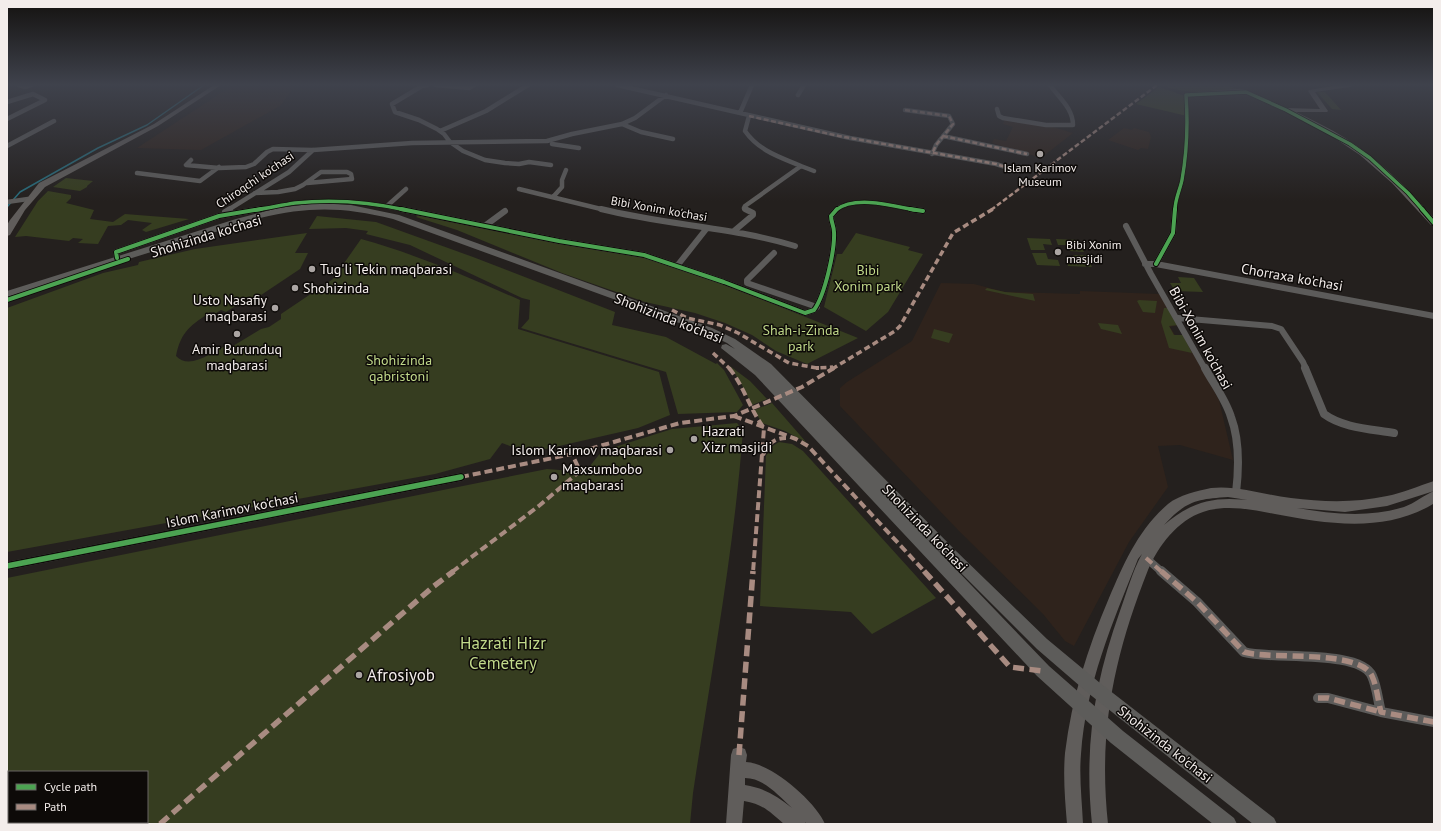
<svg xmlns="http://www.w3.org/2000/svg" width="1441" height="831" font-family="'PT Sans',sans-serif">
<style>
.built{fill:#2f231c}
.green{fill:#363d20;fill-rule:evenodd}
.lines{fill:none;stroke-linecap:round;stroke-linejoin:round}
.stream{stroke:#296c7b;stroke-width:1.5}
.street-far3{stroke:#5c5b5a;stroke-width:4.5}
.street-far2{stroke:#5c5b5a;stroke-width:6}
.street-far1{stroke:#5c5b5a;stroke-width:8}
.street{stroke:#5c5b5a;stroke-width:10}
.secondary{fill:#605d5b;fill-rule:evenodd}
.primary{fill:#5d5c5a;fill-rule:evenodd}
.quiet-far3{stroke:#a88b81;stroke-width:2.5;stroke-dasharray:5 2.5;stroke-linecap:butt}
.quiet-far2{stroke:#a88b81;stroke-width:3.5;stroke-dasharray:6 3.5;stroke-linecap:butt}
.quiet-far1{stroke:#a88b81;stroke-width:4;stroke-dasharray:8 4;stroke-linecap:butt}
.quiet{stroke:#a88b81;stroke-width:5.5;stroke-dasharray:11 5.5;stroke-linecap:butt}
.cycleway-far2-casing{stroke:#0d0a08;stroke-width:5}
.cycleway-far1-casing{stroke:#0d0a08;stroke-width:6}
.cycleway-casing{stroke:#0d0a08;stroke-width:8}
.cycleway-far2{stroke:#4ca352;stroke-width:3.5}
.cycleway-far1{stroke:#4ca352;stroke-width:4}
.cycleway{stroke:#4ca352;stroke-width:5.5}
.poi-dot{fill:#aba5a3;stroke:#0d0a08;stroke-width:1.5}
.labels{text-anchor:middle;stroke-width:3;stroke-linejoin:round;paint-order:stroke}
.far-poi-label{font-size:12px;fill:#f3edeb;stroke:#0d0a08}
.far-street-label{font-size:12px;fill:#f3edeb;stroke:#0d0a08}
.street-label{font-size:14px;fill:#f3edeb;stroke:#0d0a08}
.poi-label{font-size:14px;fill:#f3edeb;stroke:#0d0a08;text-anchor:start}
.park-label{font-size:14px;fill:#c1d98a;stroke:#0d0a08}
.near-park-label{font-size:17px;fill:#c1d98a;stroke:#0d0a08}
.near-poi-label{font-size:17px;fill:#f3edeb;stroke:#0d0a08;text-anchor:start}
</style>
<rect width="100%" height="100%" fill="#24201e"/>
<path class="built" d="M233,85H296L280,106L201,150L137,148Z
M1005,118L1050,126L1073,133L1041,158L992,143L994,139L1006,141L1013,127L1003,124Z
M1124,128L1132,130L1134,128L1149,132L1151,137L1148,149L1141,148L1138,150L1108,140Z
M941,283L974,284L1005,292L1080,294V291L1159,294L1179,325L1170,327L1175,335H1183L1219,400L1233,460L1180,445L1158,446L1168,487L1129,542L1074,646L1065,641L1043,614L958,530L840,406V388L847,382L912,341Z"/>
<path class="green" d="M1162,85H1228L1236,89C1210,94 1186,93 1161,86Z
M1159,87L1185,96L1187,116L1136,104Z
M1317,92H1325L1341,110L1332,109Z
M66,178L93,181L87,186V187L80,191L53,187Z
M48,191L71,195V198L66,203L94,210L90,219L113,222L125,214L189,219L146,232L142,230L152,223L128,220L121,225L108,226L98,244L78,243L83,239L73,238L69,241L26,236L15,237L38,201Z
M422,213L638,256L718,282L858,338L807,364L776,351L752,335L725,323L695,313L645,302L562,273L457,230L416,217Z
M317,216L376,222L473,257L615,312L612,325L666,337L716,364L717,363L724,370L743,405L737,412L678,414L666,372L521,328L529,319L530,300L522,298L410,245L366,234L368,231L346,228L309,229Z
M307,233L295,253H308L300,269L252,301L246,299L226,312L221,310L216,313L211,312C191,325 181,331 176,356C190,371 213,351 227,345L233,346L261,329L269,327L281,319V314L333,279L361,239C416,254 467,277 520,300L518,329L659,372L670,415L638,428L546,449L520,450L502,443L490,459L435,474L7,552V308L103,273L138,265L139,262L195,249Z
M856,233L910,247L908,250L923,254L888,312L866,331L824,307L837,254H842Z
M1027,238L1050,239L1052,245L1043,244L1045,250H1031Z
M1056,239L1079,240L1084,252L1070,251L1068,245H1058Z
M1032,253H1046L1048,259L1058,260L1060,266L1037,265Z
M1073,255H1087L1092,267L1068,266L1066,260L1075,261Z
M1178,277L1194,278L1203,292L1175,291L1170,283H1181Z
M987,288L1005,292L1033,294L1035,301L985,290Z
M1139,300L1157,301L1155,313L1143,312L1137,301Z
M1164,308H1168L1179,325L1169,326L1174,335H1183L1192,353L1169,348L1161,322Z
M1098,323L1118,325L1122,334L1101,329Z
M934,329L953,334L949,343L931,338Z
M730,366L750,381L767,399L752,405L742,385Z
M772,403L806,442L785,431L762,423L754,410Z
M737,423L743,430C734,552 711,673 693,793L690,824H7V578L547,469L585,472L602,451L672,429ZM9,772H147V822H9Z
M779,442L792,444L803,451L936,598L872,634L851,612L760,606L766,456L771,447Z"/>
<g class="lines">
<path class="stream" d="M7,207L20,192L98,148L147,125L204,85"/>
<path class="street-far3" d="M19,85L25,87L31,85
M428,85L422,86L392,104L395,112L419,120L437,129L444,134L450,142L463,151L485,160L505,163L519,164L529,162L551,165
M436,85L469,88L474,85
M617,85L850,138L996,164L1018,171
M798,95L804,85
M7,102L33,94L45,100L7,119
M997,109L999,116L1003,118L1046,125H1073C1073,108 1059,98 1050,85
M905,110L949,116L953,124L936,145L932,154
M740,113L752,85
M749,116L745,131C759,151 780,157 801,166
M622,124L641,132L673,139
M440,131L486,111L528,85
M943,136L1027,154
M552,144L579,148
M7,146L54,121
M191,160L186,165L219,168L246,167L254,164L267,152L273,149L313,150L412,143L547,141L572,134L622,124L635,118L666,95
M137,173L200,181L219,167
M519,189L605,210
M255,193L278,192L295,189L303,185L321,172H347L351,174L352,179L307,183
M553,197L562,187V180L566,170
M7,202L28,199
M387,206L406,189
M228,210L289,172L313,150
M255,210C268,208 282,205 295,203C332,199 370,202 406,210
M747,210L744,208L745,206L801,166L814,171
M836,210C855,195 894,206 915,210
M1175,210C1175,199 1180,190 1182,180C1187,152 1188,123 1186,95L1240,91L1246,92L1286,110"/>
<path class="street-far2" d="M401,209L559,241L644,255L724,282L805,313L814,310C825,295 835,250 834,232C834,226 831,222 831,216L837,209
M601,209C665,225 732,227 795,246
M910,209L923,211
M225,212L230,209
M486,225L505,211
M1126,226L1151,274L1205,369
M734,231L753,215V213L745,209
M774,253L747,280V283L817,307
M117,258L116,252L219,216L261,209
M1145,264H1156L1434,316
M1156,264L1173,233L1175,209
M677,266L707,228
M1178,318L1272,326L1281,329L1303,362L1306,369"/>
<path class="street-far1" d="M1205,368C1213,383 1226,400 1231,417C1240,441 1239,468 1236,493
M1305,368L1324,414C1343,428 1371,429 1394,433
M1146,558L1162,572
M7,566L461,477"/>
<path class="street" d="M1161,571L1197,602L1244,652C1271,660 1360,649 1372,676C1377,687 1378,701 1381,712L1434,722
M1318,698H1328L1381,712"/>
<path class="secondary" d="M214,85H221L158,126L45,187L25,210L10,235L7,236V225L10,220L39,183L154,124Z
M1339,85H1353L1350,87L1315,92L1328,111L1327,112H1296C1312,120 1329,128 1345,138C1379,159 1407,188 1434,218V225H1431L1392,183L1360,155L1333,137L1283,110L1286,108L1320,109L1308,91L1309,90Z
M1434,481V491L1387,506L1345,512L1297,508C1332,514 1369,518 1404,507C1415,503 1424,495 1434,491L1433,504C1385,533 1327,524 1275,514C1253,510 1226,504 1203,512C1178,520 1158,546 1148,570C1114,656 1098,731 1108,824H1092C1084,748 1094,683 1120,611C1127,592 1132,572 1142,554L1138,559C1112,624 1086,684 1081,754C1079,777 1082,801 1083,824H1067C1065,800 1063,776 1065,753C1072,697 1087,650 1109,598C1124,563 1138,530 1168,504C1179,495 1197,491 1211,488C1237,485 1265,495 1291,498C1323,502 1355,503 1387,496C1403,493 1418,486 1434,481ZM1228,497L1254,501C1217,496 1193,500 1164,525C1186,501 1197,499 1228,497Z
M739,747L745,749L747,755L746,762C771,763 816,802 825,824H806L805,822V824H784C770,812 763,804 744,801L742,824H726L731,755L733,749ZM745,778C764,778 779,796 792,808C777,796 764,788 745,785Z"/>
<path class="primary" d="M317,203L351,205L399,215L712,328L735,339L771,364L956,551L1047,639L1100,683L1274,818L1277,824H1253L1088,693L1037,649L922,534L1049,666L1123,731L1234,818L1237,824H1213L1111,743L1037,676L755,375L721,348L722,345L726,344L735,349L727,343L704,332L393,219C344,207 310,206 260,218L7,297V291L236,219L278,208Z"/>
<path class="quiet-far3" d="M905,110L949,116L953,124L936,145L932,154
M749,116L839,136L996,164L1018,171
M943,136L1027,154
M991,210L1157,85"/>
<path class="quiet-far2" d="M672,310L687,318L720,325L738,333L789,363L817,368L833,367
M713,353L730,369
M832,369L895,331L900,326L953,233L993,209"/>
<path class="quiet-far1" d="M729,368C744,386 750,410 764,428L753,572
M816,368H819
M734,416L796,439L808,446L925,572
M763,455C768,444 774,438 786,438
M461,477L572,454L680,423L734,416L802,387L834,368
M1146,558L1162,572
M452,572L540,505L580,471L572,454"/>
<path class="quiet" d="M924,571L1010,667L1043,671
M1161,571L1197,602L1244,652C1271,660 1360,649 1372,676C1377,687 1378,701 1381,712L1434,722
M1318,698H1328L1381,712
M739,755L753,571
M160,824L434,586L454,571"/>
<defs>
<path id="cycleway-far2" d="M255,210C268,208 282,205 295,203C332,199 370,202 406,210
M836,210C855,195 894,206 915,210
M1175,210C1175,199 1180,190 1182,180C1187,152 1188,123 1186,95L1246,92L1286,110L1350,144L1370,158L1408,193L1423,210"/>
<path id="cycleway-far1" d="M401,209L559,241L644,255L724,282L805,313L814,310C825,295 835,250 834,232C834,226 831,222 831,216L837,209
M910,209L923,211
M1422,209L1434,223
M117,258L116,252L219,216L261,209
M1156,264L1173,233L1175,209
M7,300L128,259"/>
<path id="cycleway" d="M7,566L461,477"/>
</defs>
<use href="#cycleway-far2" class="cycleway-far2-casing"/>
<use href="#cycleway-far1" class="cycleway-far1-casing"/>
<use href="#cycleway" class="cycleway-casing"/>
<use href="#cycleway-far2" class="cycleway-far2"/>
<use href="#cycleway-far1" class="cycleway-far1"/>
<use href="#cycleway" class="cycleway"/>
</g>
<linearGradient id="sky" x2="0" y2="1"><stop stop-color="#141210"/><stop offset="0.42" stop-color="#3f424c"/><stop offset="1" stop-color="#3f424c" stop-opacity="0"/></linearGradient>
<rect width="1441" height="201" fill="url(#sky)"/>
<g class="poi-dot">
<circle cx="1040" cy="154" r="4"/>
<circle cx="1058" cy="252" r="4"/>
<circle cx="312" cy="269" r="4"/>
<circle cx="295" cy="288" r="4"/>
<circle cx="275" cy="308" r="4"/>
<circle cx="237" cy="334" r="4"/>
<circle cx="694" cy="439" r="4"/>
<circle cx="670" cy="450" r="4"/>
<circle cx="554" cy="477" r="4"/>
<circle cx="359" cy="675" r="4"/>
</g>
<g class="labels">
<g class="far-poi-label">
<text x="1040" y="172">Islam Karimov<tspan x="1040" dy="14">Museum</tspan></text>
<text x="1066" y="249" text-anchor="start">Bibi Xonim<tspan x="1066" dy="14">masjidi</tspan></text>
</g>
<g class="far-street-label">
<text transform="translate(255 180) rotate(-34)" y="4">Chiroqchi ko'chasi</text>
<text transform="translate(659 209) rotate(10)" y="4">Bibi Xonim ko'chasi</text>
</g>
<g class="street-label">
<text transform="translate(206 236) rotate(-17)" y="5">Shohizinda ko'chasi</text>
<text transform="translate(1292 277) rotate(10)" y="5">Chorraxa ko'chasi</text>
<text transform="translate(669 318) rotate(21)" y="5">Shohizinda ko'chasi</text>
<text transform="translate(1201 338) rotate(61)" y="5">Bibi-Xonim ko'chasi</text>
<text transform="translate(232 510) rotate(-11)" y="5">Islom Karimov ko'chasi</text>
<text transform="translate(925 528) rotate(46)" y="5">Shohizinda ko'chasi</text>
<text transform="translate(1165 744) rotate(38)" y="5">Shohizinda ko'chasi</text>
</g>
<g class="poi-label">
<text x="320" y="274">Tug'li Tekin maqbarasi</text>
<text x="303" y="293">Shohizinda</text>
<text x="267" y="305" text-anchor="end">Usto Nasafiy<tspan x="267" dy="16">maqbarasi</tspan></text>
<text x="237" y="354" text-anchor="middle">Amir Burunduq<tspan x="237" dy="16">maqbarasi</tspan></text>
<text x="702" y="436">Hazrati<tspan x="702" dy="16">Xizr masjidi</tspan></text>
<text x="662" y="455" text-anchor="end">Islom Karimov maqbarasi</text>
<text x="562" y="474">Maxsumbobo<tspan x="562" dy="16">maqbarasi</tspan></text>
</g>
<g class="park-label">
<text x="868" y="275">Bibi<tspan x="868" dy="16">Xonim park</tspan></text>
<text x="801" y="335">Shah-i-Zinda<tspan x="801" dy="16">park</tspan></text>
<text x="399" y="365">Shohizinda<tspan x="399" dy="16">qabristoni</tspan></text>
</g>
<g class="near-park-label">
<text x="503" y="649">Hazrati Hizr<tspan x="503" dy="20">Cemetery</tspan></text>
</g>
<g class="near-poi-label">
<text x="367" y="681">Afrosiyob</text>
</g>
</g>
<rect width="1441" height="831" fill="none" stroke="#f3edeb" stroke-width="16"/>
<rect x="8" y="771" width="140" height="52" fill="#0d0a08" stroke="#696563"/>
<rect x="16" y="784" width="20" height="6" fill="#4ca352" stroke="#696563"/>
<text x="44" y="791" font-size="12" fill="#f3edeb">Cycle path</text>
<rect x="16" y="804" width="20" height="6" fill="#a88b81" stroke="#696563"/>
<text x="44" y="811" font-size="12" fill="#f3edeb">Path</text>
</svg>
